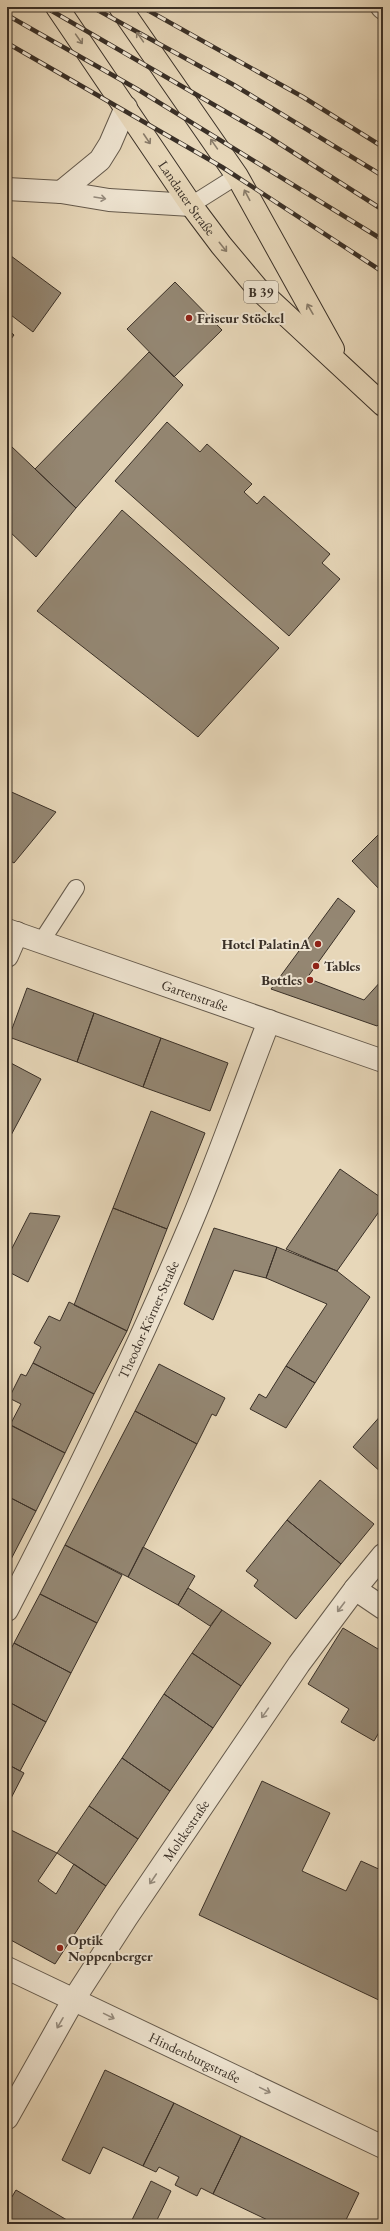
<svg xmlns="http://www.w3.org/2000/svg" width="390" height="2231" font-family="'EB Garamond',serif">
<style>
.building{fill:#948773;stroke:#3a3027}
.lines{fill:none;stroke-linecap:round;stroke-linejoin:round}
.service-casing{stroke:#655a4c;stroke-width:18}
.minor-casing{stroke:#655a4c;stroke-width:24}
.primary-casing{stroke:#3a3027;stroke-width:24}
.service{stroke:#efe5d2;stroke-width:16}
.minor{stroke:#efe5d2;stroke-width:22}
.primary{stroke:#e7d7b9;stroke-width:22}
.rail-casing{stroke:#3a3027;stroke-width:4.5}
.rail{stroke:#efe5d2;stroke-width:3;stroke-dasharray:9;stroke-linecap:butt}
.oneway{stroke:#887b69}
.oneway2{stroke:#948a7c}
.poi-dot{fill:#8f2418;stroke:#efe5d2;stroke-width:1.5}
.labels{text-anchor:middle;stroke-width:4;stroke-linejoin:round;paint-order:stroke}
.shield{fill:#efe5d2;stroke:#70665a;stroke-width:1}
.shield-label{font-size:13px;font-weight:bold;fill:#3a3027}
.street-label{font-size:14px;fill:#3a3027;stroke:#efe5d2}
.poi-label{font-size:14px;font-weight:bold;fill:#3a3027;stroke:#efe5d2;text-anchor:start}
</style>
<rect width="100%" height="100%" fill="#e7d7b9"/>
<filter id="stains"><feTurbulence type="fractalNoise" baseFrequency=".005" numOctaves="4"/><feColorMatrix values="0 0 0 0 .2 0 0 0 0 .09 0 0 0 0 .02 0 0 0 .5 -.17"/></filter>
<radialGradient id="worn" r=".72"><stop offset=".6" stop-color="#630" stop-opacity="0"/><stop offset="1" stop-color="#630" stop-opacity=".3"/></radialGradient>
<path class="building" d="M7,253L61,293L33,332L7,312Z
M175,282L222,330L174,377L127,329Z
M7,329L14,335L7,344Z
M149,352L183,385L76,508L35,469Z
M167,422L200,452L207,444L252,484L244,492L257,504L264,496L330,554L322,563L340,579L289,636L115,481Z
M11,446L76,508L36,557L7,529V449Z
M122,510L279,648L198,737L37,611Z
M7,790L56,812L14,863L7,859Z
M383,830V893L352,861Z
M338,898L355,911L307,978L364,1000L382,980L383,1020L377,1026L271,989Z
M27,988L94,1013L77,1062L9,1037Z
M94,1013L161,1038L143,1087L77,1062Z
M161,1038L228,1063L210,1111L143,1087Z
M7,1061L41,1079L9,1139L7,1138Z
M151,1111L205,1133L167,1229L113,1208Z
M340,1169L383,1199V1206L337,1271L286,1249Z
M113,1208L167,1229L127,1331L74,1305Z
M30,1213L60,1216L28,1282L7,1271V1258Z
M214,1228L277,1247L266,1278L234,1270L213,1320L184,1304Z
M277,1247L337,1271L370,1297L315,1383L286,1366L327,1304L266,1278Z
M69,1302L127,1331L94,1394L33,1363L41,1347L34,1343L49,1316L60,1321Z
M33,1363L94,1394L65,1453L10,1425L21,1404L9,1398L21,1374L26,1376Z
M159,1364L225,1398L216,1416L212,1414L197,1444L135,1411Z
M286,1366L315,1383L286,1428L250,1409L259,1394L266,1398Z
M135,1411L197,1444L128,1577L65,1545Z
M383,1413V1474L353,1447Z
M7,1423L65,1453L36,1511L7,1496Z
M320,1480L374,1524L341,1564L287,1520Z
M7,1496L36,1511L7,1567Z
M287,1520L341,1564L296,1619L254,1586L258,1580L246,1571Z
M65,1545L122,1575L97,1623L40,1594Z
M143,1547L195,1576L178,1605L128,1577Z
M188,1588L222,1610L210,1626L178,1605Z
M40,1594L97,1623L71,1673L14,1643Z
M222,1610L271,1643L241,1686L192,1653Z
M343,1628L383,1652V1731L381,1729L374,1741L341,1722L349,1709L308,1684Z
M14,1643L71,1673L46,1722L7,1701V1657Z
M192,1653L241,1686L213,1728L164,1694Z
M164,1694L213,1728L170,1791L122,1758Z
M7,1701L46,1722L20,1771L7,1764Z
M122,1758L170,1791L138,1839L89,1806Z
M7,1764L24,1773L7,1806Z
M262,1781L330,1813L302,1871L346,1891L361,1861L383,1871V2002L199,1915Z
M89,1806L138,1839L106,1886L57,1853Z
M11,1830L57,1853L38,1881L56,1894L74,1864L106,1886L55,1964L7,1938V1837Z
M105,2070L174,2103L143,2166L103,2147L90,2174L62,2160Z
M174,2103L241,2136L213,2194L201,2188L197,2196L175,2185L179,2177L159,2167L156,2172L143,2166Z
M241,2136L359,2193L344,2224H276L213,2194Z
M151,2181L171,2191L156,2222L161,2224H130Z
M16,2190L72,2223L71,2224H7V2205Z"/>
<g class="lines">
<defs>
<path id="service" d="M191,205L237,176
M41,942L76,888"/>
<g id="minor">
<path d="M382,7L383,8"/>
<path d="M7,189L61,192L109,200L191,205"/>
<path d="M61,192L100,160L110,144L126,107"/>
<path id="s1" d="M7,930L383,1061"/>
<path d="M7,956L17,933"/>
<path d="M355,1589L383,1608"/>
<path id="s2" d="M7,1610C73,1483 135,1355 191,1223C219,1157 243,1088 269,1021"/>
<path id="s3" d="M7,1968L383,2147"/>
<path id="s4" d="M7,2118L74,1999L127,1917L299,1664L355,1589L383,1555"/>
</g>
<g id="primary">
<path id="s5" d="M57,7L191,205L221,245L257,288L383,405"/>
<path d="M120,7L237,176L333,349"/>
</g>
</defs>
<use href="#service" class="service-casing"/>
<use href="#minor" class="minor-casing"/>
<use href="#primary" class="primary-casing"/>
<use href="#service" class="service"/>
<use href="#minor" class="minor"/>
<use href="#primary" class="primary"/>
<defs>
<path id="rail" d="M45,7L266,135L383,210
M92,7L234,85L383,176
M142,7L303,97L383,147
M7,15L137,89L383,240
M7,43L222,167L383,272"/>
</defs>
<use href="#rail" class="rail-casing"/>
<use href="#rail" class="rail"/>
</g>
<defs><path id="oneway-shaft" d="M-6 0H5M1.5-3L5.5 0L1.5 3" fill="none" stroke-width="1.6" stroke-linecap="round" stroke-linejoin="round"/></defs>
<g class="oneway">
<use href="#oneway-shaft" transform="translate(140 37) rotate(-125)"/>
<use href="#oneway-shaft" transform="translate(79 39) rotate(55)"/>
<use href="#oneway-shaft" transform="translate(147 139) rotate(56)"/>
<use href="#oneway-shaft" transform="translate(214 144) rotate(-125)"/>
<use href="#oneway-shaft" transform="translate(247 195) rotate(-118)"/>
<use href="#oneway-shaft" transform="translate(223 247) rotate(51)"/>
<use href="#oneway-shaft" transform="translate(310 309) rotate(-120)"/>
</g>
<g class="oneway2">
<use href="#oneway-shaft" transform="translate(100 198) rotate(9)"/>
<use href="#oneway-shaft" transform="translate(341 1607) rotate(127)"/>
<use href="#oneway-shaft" transform="translate(265 1713) rotate(125)"/>
<use href="#oneway-shaft" transform="translate(153 1879) rotate(124)"/>
<use href="#oneway-shaft" transform="translate(109 2016) rotate(26)"/>
<use href="#oneway-shaft" transform="translate(60 2023) rotate(120)"/>
<use href="#oneway-shaft" transform="translate(265 2090) rotate(26)"/>
</g>
<g class="poi-dot">
<circle cx="189" cy="318" r="4"/>
<circle cx="318" cy="944" r="4"/>
<circle cx="316" cy="966" r="4"/>
<circle cx="310" cy="980" r="4"/>
<circle cx="60" cy="1948" r="4"/>
</g>
<g class="labels">
<rect class="shield" x="244" y="281" width="34" height="22" rx="3"/>
<g class="shield-label">
<text x="261" y="297">B 39</text>
</g>
<g class="street-label">
<text dy="5" stroke="none"><textPath href="#s5" startOffset="231">Landauer Straße</textPath></text>
<text dy="5" stroke="none"><textPath href="#s1" startOffset="199">Gartenstraße</textPath></text>
<text dy="5" stroke="none"><textPath href="#s2" startOffset="323">Theodor-Körner-Straße</textPath></text>
<text dy="5" stroke="none"><textPath href="#s4" startOffset="339">Moltkestraße</textPath></text>
<text dy="5" stroke="none"><textPath href="#s3" startOffset="208">Hindenburgstraße</textPath></text>
</g>
<g class="poi-label">
<text x="197" y="323">Friseur Stöckel</text>
<text x="310" y="949" text-anchor="end">Hotel PalatinA</text>
<text x="324" y="971">Tables</text>
<text x="302" y="985" text-anchor="end">Bottles</text>
<text x="68" y="1945">Optik<tspan x="68" dy="16">Noppenberger</tspan></text>
</g>
</g>
<rect width="390" height="2231" fill="none" stroke="#e7d7b9" stroke-width="24"/>
<rect x="8" y="8" width="374" height="2215" fill="none" stroke="#3a3027" stroke-width="2"/>
<rect x="12" y="12" width="366" height="2207" fill="none" stroke="#3a3027"/>
<rect width="100%" height="100%" filter="url(#stains)"/>
<rect width="100%" height="100%" fill="url(#worn)"/>
</svg>
